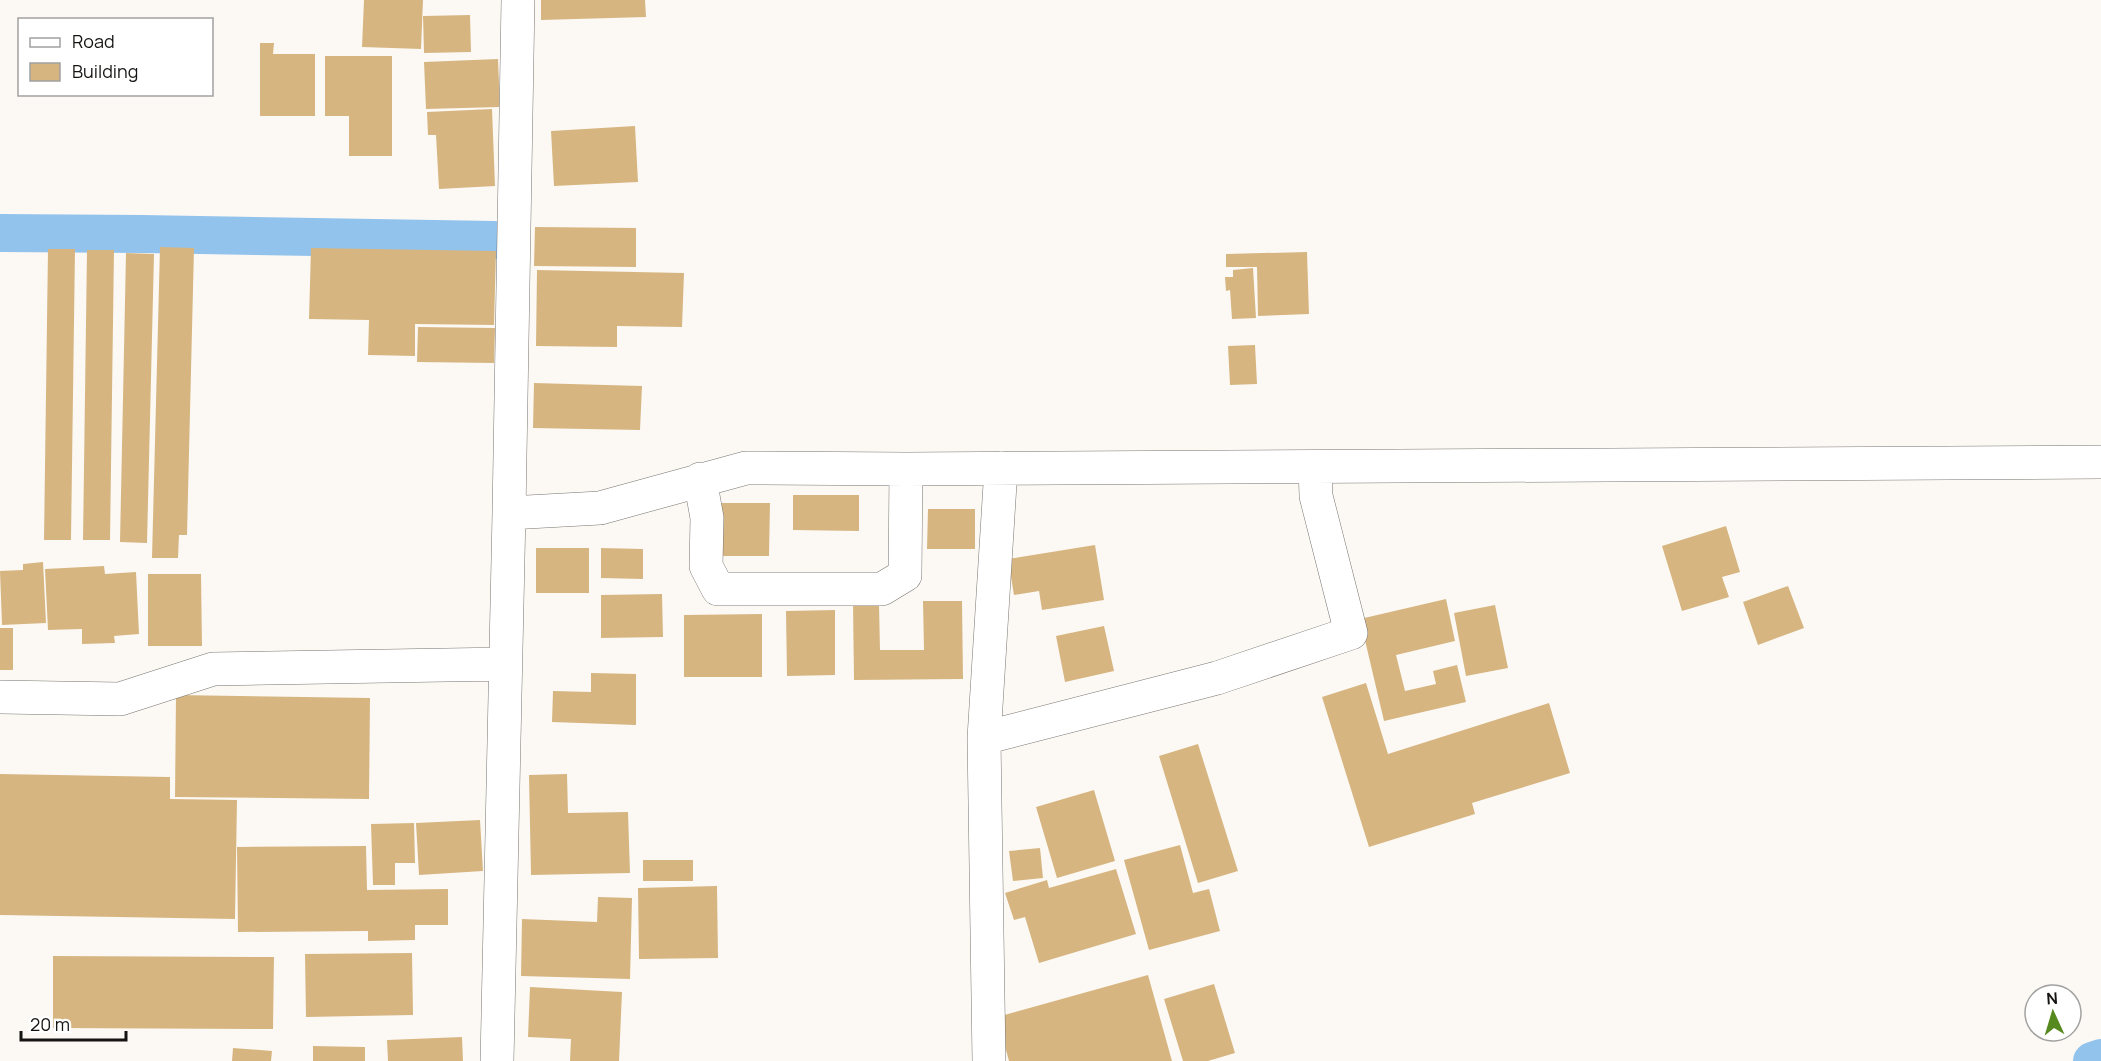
<svg xmlns="http://www.w3.org/2000/svg" width="2101" height="1061" font-family="Manrope,sans-serif">
<style>
.lines{fill:none;stroke-linecap:round;stroke-linejoin:round}
.canal{stroke:#92c3ed;stroke-width:38}
.building{fill:#d7b581}
.minor-casing{stroke:#797672;stroke-width:34}
.minor{stroke:#fff;stroke-width:33}
</style>
<rect width="100%" height="100%" fill="#fcf9f4"/>
<g class="lines">
<path class="canal" d="M0,233L143,234L495,240
M2092,1061L2101,1058"/>
</g>
<path class="building" d="M364,0H423L421,49L362,47Z
M541,0H645L646,17L541,20Z
M470,15L471,52L424,53L423,16Z
M260,43H274L273,54H315V116H260Z
M325,56H392V156H349V116H325Z
M498,59L500,107L426,109L424,62Z
M492,109L495,186L439,189L436,135H428L427,112Z
M635,126L638,182L554,186L551,131Z
M535,227L636,228V267L534,266Z
M160,247L194,248L187,535H179L178,558H152Z
M311,248L496,251L494,325L415,324V356L368,355L369,320L309,319Z
M48,249H75L71,540H44Z
M87,250H114L110,540H83Z
M1307,252L1309,314L1258,316L1257,267H1226V254Z
M126,253L154,254L147,543L120,542Z
M1253,268L1256,318L1232,319L1230,290L1226,291L1225,277H1233V270Z
M537,270L684,273L682,327L617,326V347L536,346Z
M418,327L495,328L494,363L417,362Z
M1255,345L1257,384L1230,385L1228,346Z
M534,383L642,386L640,430L533,428Z
M793,495H859V531L793,530Z
M717,503H770L769,556H717Z
M928,509H975V549H927Z
M1726,526L1740,572L1722,577L1729,597L1682,611L1662,546Z
M1095,545L1104,600L1042,610L1039,591L1014,595L1008,559Z
M536,548H589V593H536Z
M601,548L643,549V579L601,578Z
M43,562L46,623L2,625L0,571L23,570V564Z
M104,566L105,574L136,572L139,634L114,636L115,643L82,644V629L48,630L45,569Z
M148,574H201L202,646H148Z
M1788,586L1804,628L1758,645L1743,602Z
M662,594L663,637L601,638V595Z
M1446,599L1455,641L1396,655L1405,691L1436,684L1433,671L1457,665L1466,702L1384,721L1360,619Z
M923,601H962L963,679L854,680L853,604H879L880,650H924Z
M1495,605L1508,668L1466,676L1454,613Z
M835,610V675L787,676L786,611Z
M762,614V677H684V615Z
M1104,626L1114,671L1065,682L1056,636Z
M0,628H13V670H0Z
M591,673L636,674V725L552,722L553,691L591,692Z
M1366,683L1388,754L1549,703L1570,773L1472,803L1475,814L1369,847L1322,697Z
M176,695L370,698L369,799L175,797Z
M1198,744L1238,871L1198,883L1159,756Z
M0,774L170,777V799L237,800L235,919L0,915Z
M567,774L568,813L628,812L630,873L531,875L529,775Z
M1094,790L1115,861L1057,878L1036,807Z
M480,820L483,871L419,875L416,823Z
M414,823L415,863H395V885H373L371,824Z
M1180,845L1193,893L1209,889L1220,931L1149,950L1124,860Z
M366,846L367,890L448,889V925H415V940L368,941V931L238,932L237,847Z
M1040,848L1043,878L1013,881L1009,851Z
M643,860H693V881H643Z
M1116,869L1136,934L1039,963L1025,917L1014,920L1005,893L1047,880L1049,888Z
M717,886L718,958L639,959L638,888Z
M598,897L632,898L630,979L521,976L522,919L597,922Z
M412,953L413,1015L306,1017L305,954Z
M53,956L274,957L273,1029L53,1028Z
M1148,975L1172,1061H1009L997,1017Z
M1214,984L1235,1053L1208,1061H1183L1164,999Z
M530,987L622,992L619,1061H570L571,1039L528,1037Z
M462,1037L463,1061H388L387,1040Z
M313,1046L365,1047V1061H313Z
M233,1048L272,1051L271,1061H232Z"/>
<g class="lines">
<defs>
<path id="minor" d="M700,479L707,518L706,566L718,589H882L905,575L906,469
M509,513L600,508L746,468L906,469L2101,462
M0,697L120,699L213,669L505,664
M984,738L1217,678L1351,633L1316,496L1315,467
M497,1061L509,513L518,0
M989,1061L984,738L1001,468"/>
</defs>
<use href="#minor" class="minor-casing"/>
<use href="#minor" class="minor"/>
</g>
<rect x="18" y="18" width="195" height="78" fill="#ffffff" stroke="#a1a1a0" stroke-width="1.5"/>
<rect x="30" y="38" width="30" height="9" fill="#ffffff" stroke="#a1a1a0" stroke-width="1.5"/>
<text x="72" y="48" font-size="18" fill="#151412">Road</text>
<rect x="30" y="63" width="30" height="18" fill="#d7b581" stroke="#a1a1a0" stroke-width="1.5"/>
<text x="72" y="78" font-size="18" fill="#151412">Building</text>
<g transform="translate(2053 1013) rotate(356)"><circle r="28" fill="#ffffff" stroke="#a1a1a0" stroke-width="1.5"/>
<path d="M0-4.5L10 22L0 15L-10 22Z" fill="#56891e"/>
<text y="-9" font-size="16" font-weight="bold" text-anchor="middle" fill="#151412">N</text>
</g>
<path d="M21 1031v9h105v-9" fill="none" stroke="#151412" stroke-width="3"/>
<text x="30" y="1031" font-size="18" fill="#151412" stroke="#ffffff" stroke-width="4.5" paint-order="stroke">20 m</text>
</svg>
